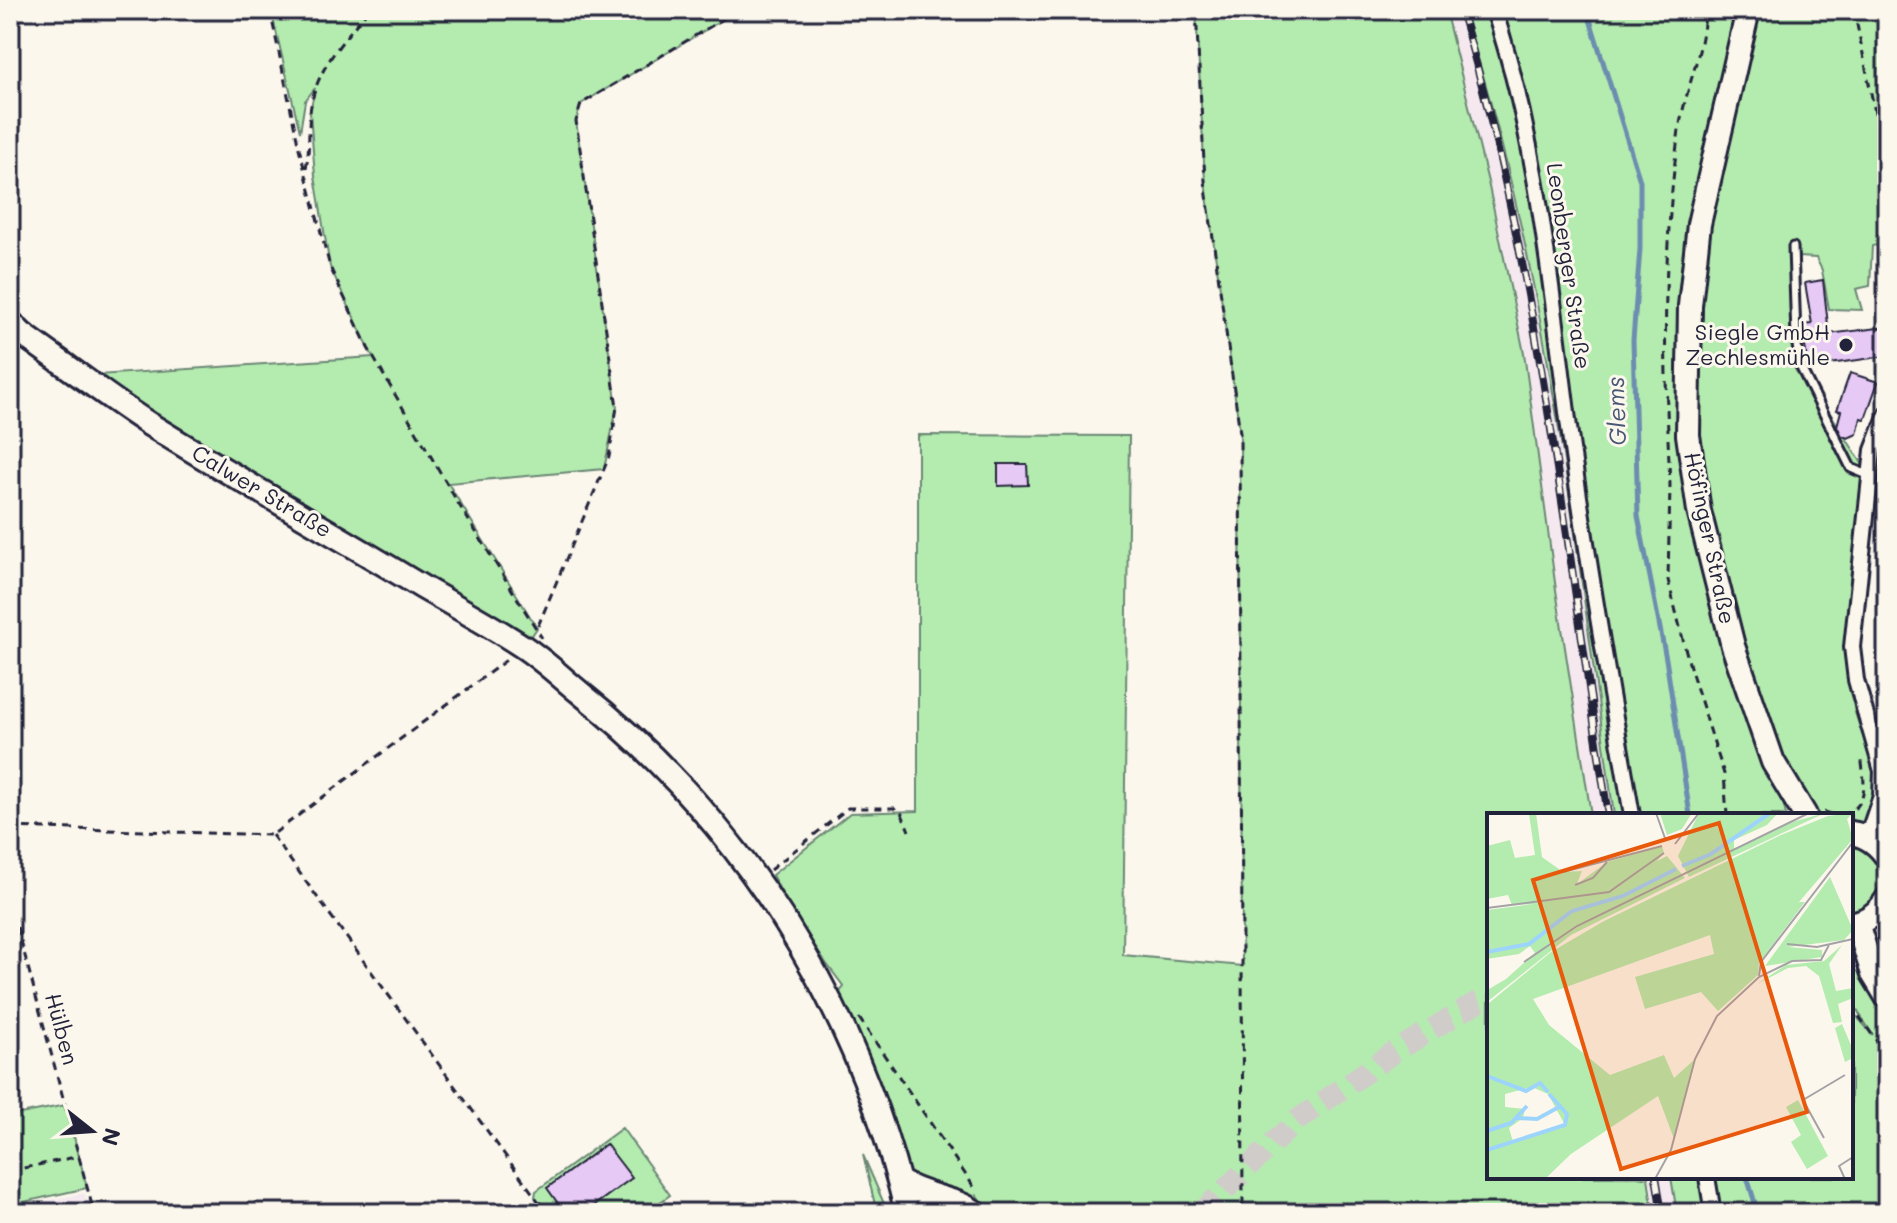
<svg xmlns="http://www.w3.org/2000/svg" width="1897" height="1223" font-family="Mali,sans-serif">
<style>
.built{fill:#f5e9ef}
.green{fill:#b4ecaf;stroke:#6b8775;stroke-width:2}
.lines{fill:none;stroke-linecap:round;stroke-linejoin:round}
.stream{stroke:#6c8daf;stroke-width:5}
.building{fill:#e7c9f6;stroke:#22223b;stroke-width:2}
.secondary-tunnel{stroke:#d0ccc9;stroke-width:22;stroke-dasharray:22 11;stroke-linecap:butt}
.lane-casing{stroke:#22223b;stroke-width:13}
.street-casing{stroke:#22223b;stroke-width:20}
.secondary-casing{stroke:#22223b;stroke-width:28}
.path{stroke:#22223b;stroke-width:3;stroke-dasharray:8 6;stroke-linecap:butt}
.lane{stroke:#fbf7ec;stroke-width:7}
.street{stroke:#fbf7ec;stroke-width:14}
.secondary{stroke:#fbf7ec;stroke-width:22}
.rail-casing{stroke:#22223b;stroke-width:8}
.rail{stroke:#fbf7ec;stroke-width:5;stroke-dasharray:15;stroke-linecap:butt}
.poi-dot{fill:#22223b;stroke:#fbf7ec;stroke-width:3}
.labels{text-anchor:middle;stroke-width:6;stroke-linejoin:round;paint-order:stroke}
.street-label{font-size:22px;fill:#22223b;stroke:#fbf7ec}
.poi-label{font-size:22px;fill:#22223b;stroke:#fbf7ec;text-anchor:end}
.water-label{font-size:24px;font-style:italic;fill:#475775;stroke:#fbf7ec}
.inset-river{fill:none;stroke:#9dd4fc;stroke-width:4}
.inset-road{fill:none;stroke:#a4a2a5;stroke-width:2}
.view{fill:#e8590c;fill-opacity:0.15;stroke:#e8590c;stroke-width:4}
.inset-edge{fill:none;stroke:#22223b;stroke-width:4}
</style>
<rect width="100%" height="100%" fill="#fbf7ec"/>
<filter id="ink" filterUnits="userSpaceOnUse"><feTurbulence type="fractalNoise" baseFrequency=".0125" numOctaves="2"/><feDisplacementMap in="SourceGraphic" scale="16" xChannelSelector="R" yChannelSelector="G"/><feConvolveMatrix kernelMatrix="1 2 1 2 8 2 1 2 1" color-interpolation-filters="sRGB"/></filter>
<g filter="url(#ink)">
<path class="built" d="M1445,10H1463L1518,209L1546,348L1614,815H1591L1556,590L1524,353L1488,182Z
M1648,1177H1671L1677,1213H1653Z
M85,1193L90,1213H10V1208Z"/>
<path class="green" d="M271,10H739L581,104L576,121L617,407L604,469L448,483L537,628L524,647L82,376L373,357L330,267L315,176L310,112L315,88L305,101L300,132Z
M1196,10H1445L1488,182L1524,353L1556,590L1591,815H1489V1177H1648L1653,1213H989L976,1194L979,1207L913,1181L903,1164L863,1048L838,994L844,987L802,931L772,875L850,813L918,811V435L1129,436L1123,955L1242,966L1240,433L1205,181Z
M1463,10H1490L1507,61L1558,308L1526,89L1499,10H1887V243L1872,246L1870,286L1856,289L1862,310L1829,309L1822,270L1816,258L1798,257L1794,249L1800,366L1870,476L1852,647L1854,709L1862,734L1873,752L1881,796L1871,828L1851,836V815H1805L1775,768L1786,815H1614C1575,545 1548,271 1463,10Z
M1851,845C1878,849 1897,884 1874,906C1869,911 1858,914 1851,917Z
M1851,970L1873,974L1887,997V1213H1677L1671,1177H1851V1010L1873,1035L1851,1001Z
M66,1105L87,1188L10,1205V1116Z
M622,1128L670,1195L645,1213H547L535,1197L536,1191Z
M863,1155L888,1213H877Z"/>
<g class="lines">
<path class="stream" d="M1587,10L1640,181V249L1633,340L1638,516L1666,659L1690,815
M1747,1177L1758,1213"/>
</g>
<path class="building" d="M1823,280L1829,334L1887,327V356L1808,367L1802,325L1812,324L1805,283Z
M1850,373L1878,382L1865,419L1861,418L1857,434L1848,438L1842,436L1837,426L1841,411L1837,410Z
M998,464H1027L1028,485L998,486Z
M606,1144L632,1178L592,1207L597,1213H565L547,1188Z"/>
<g class="lines">
<path class="secondary-tunnel" d="M1201,1213L1295,1122L1394,1052L1489,995"/>
<defs>
<path id="lane" d="M1793,247L1796,338L1800,366L1851,468L1870,476"/>
<path id="street" d="M1494,10C1538,143 1550,282 1568,420C1586,552 1609,684 1632,815
M1867,837L1881,796L1882,771L1856,680L1852,647L1873,450L1887,414
M1707,1177L1713,1213"/>
<path id="secondary" d="M1748,10L1699,224L1690,306L1688,435L1699,511L1733,646L1773,762L1805,815
M10,322L22,334C65,364 106,396 149,424C239,480 331,532 422,587C455,606 490,625 522,646C542,659 560,676 578,691C744,823 858,1006 907,1213
M1851,833C1867,835 1878,844 1887,857
M1851,923C1867,922 1878,913 1887,899
M1857,923L1873,974L1887,997
M899,1181C925,1198 953,1196 976,1213"/>
</defs>
<use href="#lane" class="lane-casing"/>
<use href="#street" class="street-casing"/>
<use href="#secondary" class="secondary-casing"/>
<path class="path" d="M270,10L299,148L330,267L368,348L458,503L542,638
M1196,10L1205,181L1240,433L1243,1213
M1854,10L1887,171
M306,168C310,149 308,131 310,112C315,70 343,41 368,10
M1668,431C1663,331 1665,230 1679,130C1685,90 1704,51 1705,10
M1668,439L1670,485L1668,580L1690,667L1724,774L1727,815
M538,626L609,457L617,407L576,121L581,104L738,10
M1824,812L1833,815
M1842,815C1868,807 1865,786 1862,763L1863,759
M10,827L272,835L509,658
M272,835L547,1213
M770,870L848,808H894L902,814L909,831
M10,900L94,1213
M1851,1005L1878,1043L1887,1051
M859,1018L976,1190
M10,1171L80,1156"/>
<use href="#lane" class="lane"/>
<use href="#street" class="street"/>
<use href="#secondary" class="secondary"/>
<defs>
<path id="rail" d="M1461,10C1539,272 1566,546 1608,815
M1656,1177L1662,1213"/>
</defs>
<use href="#rail" class="rail-casing"/>
<use href="#rail" class="rail"/>
</g>
</g>
<circle class="poi-dot" cx="1846" cy="345" r="8"/>
<g class="labels">
<g class="street-label">
<text transform="translate(1569 266) rotate(82)" y="8">Leonberger Straße</text>
<text transform="translate(262 491) rotate(31)" y="8">Calwer Straße</text>
<text transform="translate(1710 538) rotate(78)" y="8">Höfinger Straße</text>
<text transform="translate(62 1029) rotate(75)" y="8">Hülben</text>
</g>
<g class="poi-label">
<text x="1830" y="340">Siegle GmbH<tspan x="1830" dy="25">Zechlesmühle</tspan></text>
</g>
<g class="water-label">
<text transform="translate(1617 411) rotate(-92)" y="8">Glems</text>
</g>
</g>
<g transform="translate(1487 813)">
<rect width="366" height="366" fill="#fbf7ec"/>
<path d="M49,0L55,44L76,59L95,58L90,71L120,49L175,33L177,40L170,48L180,43L198,65L84,122L0,189V170L2,176L19,166L48,140L43,133L32,141L0,146V97L46,91L25,92L21,82L0,86V33L23,27L28,45L48,42L42,1ZM173,0H205L195,16L180,22ZM212,0H291L280,12L247,27V36L305,9L338,0L202,64L191,43ZM366,0L360,6L366,26L312,89H318L272,150L271,162L231,198L214,179L158,196L148,164L227,141L223,122L46,186L62,212L123,262L177,242L187,265L208,246L187,326L171,283L84,341L58,366H0L2,190L64,139L117,108L294,22L341,3ZM45,274L61,281L78,312L26,329L22,315L36,305L38,296L18,294V281ZM343,64L366,117L357,127L301,134L335,137V144L278,153ZM355,132L342,151L349,178L366,175V185L351,191L355,209L346,210L332,163L319,153L301,155L270,171L299,152L337,148ZM355,211L366,237V245L358,249L348,215ZM311,287L341,343L320,356L304,329L314,322L299,294Z" fill="#b4ecaf" fill-rule="evenodd"/>
<path class="inset-river" d="M195,53L224,41L283,0M0,139L42,131L85,98L136,83L189,56M0,263L39,278L53,270L61,279M30,305L50,306L72,294M0,318L24,310L40,293M0,337L78,312L80,301L62,281"/>
<path class="inset-road" d="M169,0L179,28M188,31L212,0M76,59L175,33M88,72L106,65L120,49M0,95L122,79L177,40M300,131L330,134L366,126M37,149L90,113L322,0M272,163L274,149L366,29M337,325L316,287L358,262M168,366L184,337L208,246L230,203L272,164L305,148L334,147L342,132M358,366L352,353L366,344"/>
<path class="view" d="M232,10L320,299L134,356L46,67Z"/>
<rect width="366" height="366" class="inset-edge"/>
</g>
<rect width="1897" height="1223" fill="none" stroke="#fbf7ec" stroke-width="40"/>
<rect x="20" y="20" width="1857" height="1183" fill="none" stroke="#22223b" stroke-width="3" filter="url(#ink)"/>
<g transform="translate(92 1131) rotate(107)" stroke="#fbf7ec" stroke-width="6" paint-order="stroke">
<path d="M0-6L14 30L0 20L-14 30Z" fill="#22223b"/>
<text y="-12" font-size="22" font-weight="bold" text-anchor="middle" fill="#22223b">N</text>
</g>
</svg>
